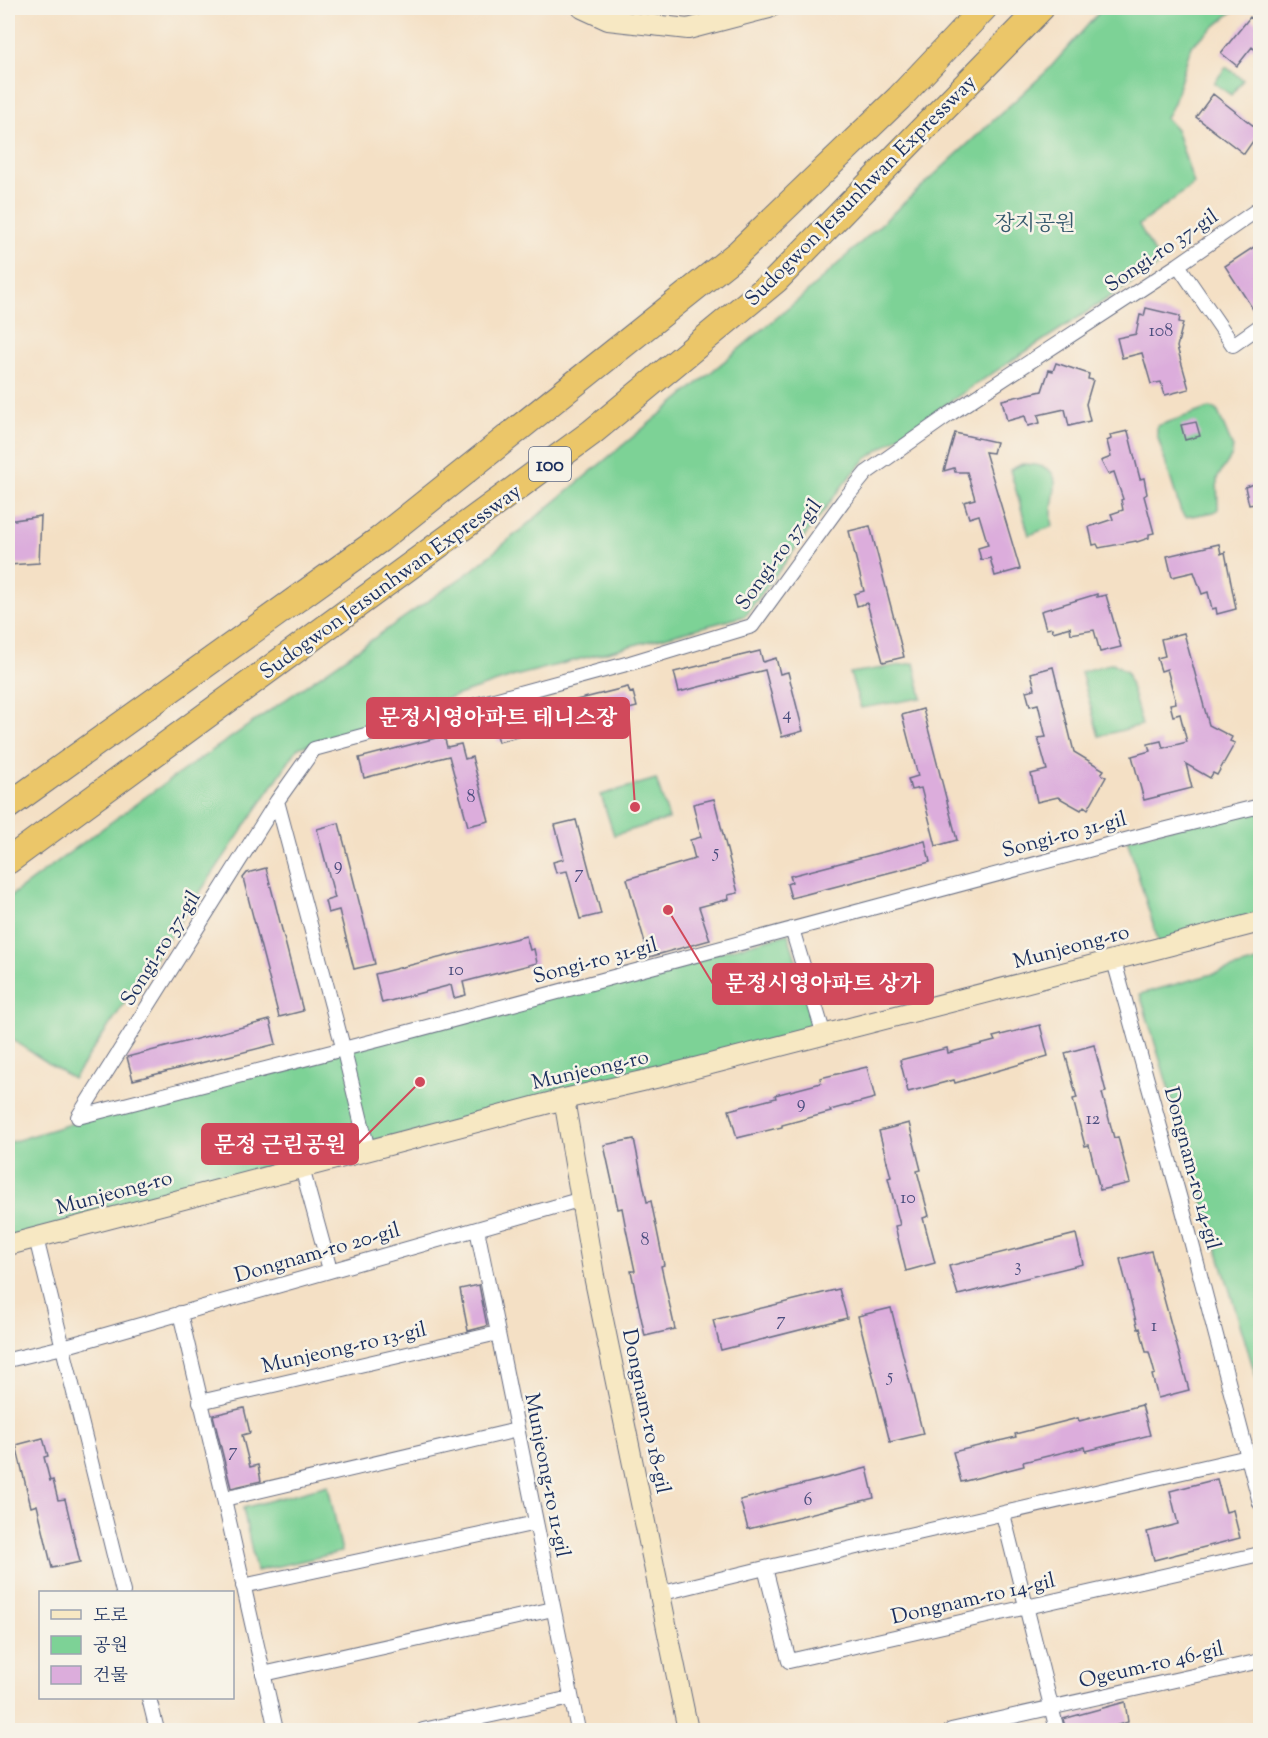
<svg xmlns="http://www.w3.org/2000/svg" width="1268" height="1738" font-family="'Sorts Mill Goudy','Noto Serif KR',serif">
<style>
.green{fill:#7dd296;stroke:#4c807a;stroke-width:1.5}
.building{fill:#dcaddc}
.lines{fill:none;stroke-linecap:round;stroke-linejoin:round}
.street-casing{stroke:#676d82;stroke-width:16}
.secondary-casing{stroke:#676d82;stroke-width:22}
.highway-casing{stroke:#676d82;stroke-width:28}
.street{stroke:#fff;stroke-width:14}
.secondary{stroke:#f7e8c3;stroke-width:20}
.highway{stroke:#ebc669;stroke-width:26}
.labels{text-anchor:middle;stroke-width:5;stroke-linejoin:round;paint-order:stroke}
.number-label{font-size:18px;fill:#4b4e7e}
.shield{fill:#f7f3e8;stroke:#5d6a87;stroke-width:1.5}
.shield-label{font-size:20px;font-weight:bold;fill:#1b2f5e}
.street-label{font-size:21px;fill:#1b2f5e;stroke:#f7f3e8}
.park-label{font-size:21px;fill:#34586c;stroke:#f7f3e8}
.leader{fill:none;stroke:#d1495b;stroke-width:2}
.callout-dot{fill:#d1495b;stroke:#f7f3e8;stroke-width:2}
.callout{fill:#d1495b;stroke:#d1495b;stroke-width:2}
.callout-label{font-size:22px;text-anchor:middle;font-weight:bold;fill:#fff}
</style>
<rect width="100%" height="100%" fill="#f7f3e8"/>
<filter id="ink" filterUnits="userSpaceOnUse"><feTurbulence type="fractalNoise" baseFrequency=".0167" numOctaves="2"/><feDisplacementMap in="SourceGraphic" scale="12" xChannelSelector="R" yChannelSelector="G"/><feConvolveMatrix kernelMatrix="1 2 1 2 8 2 1 2 1" color-interpolation-filters="sRGB"/></filter>
<filter id="wash" filterUnits="userSpaceOnUse"><feTurbulence type="fractalNoise" baseFrequency=".008" numOctaves="4" result="noise"/><feDisplacementMap in="SourceGraphic" scale="24" xChannelSelector="R" yChannelSelector="G"/><feGaussianBlur stdDeviation="1.35" result="paint"/><feColorMatrix in="noise" values="0 0 0 0 0 0 0 0 0 0 0 0 0 0 0 0 0 1.4 0 .05"/><feComposite in="paint" operator="in"/></filter>
<g filter="url(#wash)">
<rect width="100%" height="100%" fill="#f4e0c5"/>
<path class="green" d="M1103,8H1237L1191,46L1174,103L1166,118L1176,129L1194,184L1139,225L1161,264L982,380L866,459L846,481L745,616L515,676L298,748L73,1079L8,1037V898L148,795L471,571L803,296L1048,70Z
M1226,67L1243,80L1231,95L1214,83Z
M1209,408L1215,409L1218,412L1233,448L1231,457L1217,478L1218,509L1214,512L1186,517L1181,512L1157,435V426Z
M1022,464C1077,465 1045,496 1053,526L1029,535L1010,470Z
M914,663L922,698L861,708L850,673Z
M1113,663L1127,672L1142,725L1099,736L1081,672Z
M656,779L669,819L614,835L601,795Z
M1260,806V922L1160,947L1127,839Z
M788,934L817,1029L8,1238V1143L80,1121Z
M1260,961V1371L1256,1377L1140,994Z
M328,1485L342,1552L256,1571L243,1508Z"/>
<g id="blocks">
<path class="building" d="M1250,17L1260,25V54L1252,47L1237,66L1221,53Z
M1213,94L1260,131L1244,154L1196,117Z
M1260,243V317H1258L1225,266Z
M1146,308L1180,316L1179,322L1183,323L1177,347L1189,389L1165,395L1161,382L1151,384L1142,353L1122,358L1117,338L1136,334L1140,315L1144,316Z
M1056,363L1089,374L1088,379L1093,380L1086,404L1090,421L1069,426L1065,409L1038,415L1040,423L1028,426L1025,416L1007,421L1002,400L1042,391L1049,370L1053,371Z
M1196,422L1200,436L1185,440L1181,425Z
M1128,431L1140,479L1144,478L1147,494L1144,496L1154,533L1149,534V538L1137,542L1136,541L1099,548L1097,544L1093,545L1089,527L1113,519L1111,514L1123,510L1121,500L1123,499L1114,472L1108,474L1101,461L1111,457L1107,441L1111,439L1110,435Z
M955,433L996,442L993,453L985,452L1020,569L995,576L990,558L981,560L978,548L988,545L979,515L969,518L964,502L975,499L967,472H955L954,468L944,471Z
M1260,482V503L1249,505L1245,487Z
M41,516L39,563L8,565V521Z
M870,526L904,657L883,662L867,603L857,606L854,594L864,591L849,531Z
M1219,544L1221,554L1225,552L1236,609L1217,614L1216,608L1212,609L1208,592L1202,594L1194,572L1172,577L1167,556Z
M1097,594V597L1106,595L1121,647L1100,652L1094,630L1071,634L1070,627L1053,632L1052,628L1046,629L1041,611Z
M1184,633L1209,725L1232,737L1230,741L1235,743L1217,775L1213,773L1210,778L1186,764L1192,788L1144,800L1132,756L1150,751L1148,744L1161,741L1163,748L1187,742L1180,714L1173,716L1170,704L1176,703L1167,669L1161,671L1157,658L1165,656L1161,639Z
M760,651L763,662L776,658L780,674L788,672L803,731L782,737L765,670L679,692L674,672Z
M1053,667L1074,752L1104,770L1101,774L1106,777L1088,809L1084,806L1081,810L1058,797L1037,802L1031,774L1047,770L1038,738L1046,737L1038,704L1030,706L1026,691L1035,689L1031,673Z
M628,687L630,693L633,692L637,707L498,742L494,728L498,727L497,720Z
M923,709L957,840L936,846L921,788L911,790L908,779L918,776L902,715Z
M444,736L447,747L461,744L465,759L472,757L489,821L468,826L449,756L364,778L359,758Z
M714,799L738,893L728,895L729,899L699,907L710,940L649,957L627,879L695,859L690,840L701,837L693,804Z
M576,820L601,914L580,919L567,871L556,873L553,862L564,859L555,825Z
M339,823L375,964L354,969L339,910L328,913L325,901L335,898L317,829Z
M925,841L930,862L791,898L787,884L792,882L790,876Z
M266,868L303,1011L279,1017L243,878L247,873Z
M526,936L530,950L534,949L537,963L463,982L466,995L454,998L451,985L382,1003L375,974Z
M270,1020L276,1044L133,1080L127,1057Z
M1040,1025L1048,1056L955,1083L954,1080L908,1092L900,1060L947,1048L948,1053L995,1041L993,1037Z
M1094,1045L1106,1092L1102,1093L1114,1138L1118,1137L1130,1183L1100,1190L1089,1145L1085,1146L1073,1099L1077,1098L1065,1053Z
M867,1067L875,1098L830,1110L831,1112L782,1125V1127L737,1138L729,1110L776,1098L775,1095L821,1083L820,1078Z
M909,1123L921,1170L917,1171L929,1216L923,1218L935,1263L906,1271L895,1226L900,1225L888,1178L891,1177L879,1131Z
M634,1139L647,1202L651,1201L664,1265L661,1266L675,1329L645,1336L631,1271H635L626,1229L622,1208L618,1209L604,1145Z
M1076,1234L1083,1264L958,1295L949,1266Z
M1151,1251L1189,1390L1158,1398L1152,1375L1155,1374L1149,1352H1146L1140,1328L1138,1329L1120,1259Z
M479,1285L487,1326L468,1331L460,1289Z
M839,1289L847,1318L721,1350L713,1320Z
M891,1308L923,1434L890,1442L858,1316Z
M1142,1405L1150,1435L1086,1451L1085,1447L1023,1462L1024,1466L961,1482L953,1452L1016,1437L1015,1434L1078,1418L1079,1421Z
M244,1408L250,1433L242,1435L250,1467L258,1465L261,1481L231,1488L213,1415Z
M43,1438L48,1456L44,1457L50,1481L53,1480L58,1500L65,1499L80,1562L52,1568L37,1505L31,1507L16,1445Z
M867,1468L874,1498L748,1529L740,1500Z
M1217,1479L1226,1512L1233,1510L1240,1538L1154,1560L1147,1532L1178,1524L1170,1491Z
M1125,1702L1128,1722L1098,1731H1066L1063,1719Z"/>
</g>
</g>
<g filter="url(#ink)">
<use href="#blocks" fill-opacity="0" stroke="#676d82" stroke-width="1.5"/>
<g class="lines">
<defs>
<path id="street" d="M1178,265L1233,345L1260,326
M277,801L343,1047L368,1150
M792,929L824,1035
M1114,961L1183,1210L1260,1503
M78,1117L277,801L314,749L630,663L752,626L843,501L866,473L950,414L1178,265L1260,208
M78,1117L382,1039L1159,831L1260,806
M302,1168L330,1270
M477,1229L578,1730
M36,1238L123,1592
M180,1313L224,1499L276,1730
M8,1360L63,1347L582,1199
M200,1402L498,1333
M224,1499L517,1430
M1003,1514L1057,1730
M765,1568L789,1661L1260,1554
M243,1586L536,1523
M659,1594L765,1568L1248,1457
M263,1674L553,1609
M149,1698L157,1730
M423,1730L571,1698
M951,1730L1260,1661"/>
<path id="secondary" d="M582,8L608,20L688,29L769,8
M564,1099L594,1276L688,1730
M8,1245L564,1099L664,1076L1260,922"/>
<path id="highway" d="M8,806L379,540L737,254L899,98L984,8
M8,861L591,433L776,280L1041,8"/>
</defs>
<use href="#street" class="street-casing"/>
<use href="#secondary" class="secondary-casing"/>
<use href="#highway" class="highway-casing"/>
<use href="#street" class="street"/>
<use href="#secondary" class="secondary"/>
<use href="#highway" class="highway"/>
</g>
</g>
<g class="labels">
<g class="number-label">
<text x="1161" y="336">108</text>
<text x="787" y="719">4</text>
<text x="471" y="802">8</text>
<text x="716" y="857">5</text>
<text x="338" y="870">9</text>
<text x="579" y="878">7</text>
<text x="456" y="975">10</text>
<text x="801" y="1108">9</text>
<text x="1093" y="1124">12</text>
<text x="908" y="1203">10</text>
<text x="645" y="1245">8</text>
<text x="1018" y="1271">3</text>
<text x="781" y="1325">7</text>
<text x="1154" y="1331">1</text>
<text x="890" y="1381">5</text>
<text x="233" y="1456">7</text>
<text x="808" y="1505">6</text>
</g>
<rect class="shield" x="529" y="447" width="42" height="34" rx="4.5"/>
<g class="shield-label">
<text x="550" y="471">100</text>
</g>
<g class="street-label">
<text transform="translate(860 190) rotate(-45)" y="7">Sudogwon Je1sunhwan Expressway</text>
<text transform="translate(1161 250) rotate(-34)" y="7">Songi-ro 37-gil</text>
<text transform="translate(778 554) rotate(-54)" y="7">Songi-ro 37-gil</text>
<text transform="translate(390 581) rotate(-36)" y="7">Sudogwon Je1sunhwan Expressway</text>
<text transform="translate(1064 834) rotate(-15)" y="7">Songi-ro 31-gil</text>
<text transform="translate(1071 946) rotate(-15)" y="7">Munjeong-ro</text>
<text transform="translate(160 948) rotate(-58)" y="7">Songi-ro 37-gil</text>
<text transform="translate(595 960) rotate(-15)" y="7">Songi-ro 31-gil</text>
<text transform="translate(590 1069) rotate(-13)" y="7">Munjeong-ro</text>
<text transform="translate(1193 1168) rotate(75)" y="7">Dongnam-ro 14-gil</text>
<text transform="translate(114 1192) rotate(-15)" y="7">Munjeong-ro</text>
<text transform="translate(317 1252) rotate(-16)" y="7">Dongnam-ro 20-gil</text>
<text transform="translate(344 1347) rotate(-13)" y="7">Munjeong-ro 13-gil</text>
<text transform="translate(647 1411) rotate(78)" y="7">Dongnam-ro 18-gil</text>
<text transform="translate(548 1475) rotate(79)" y="7">Munjeong-ro 11-gil</text>
<text transform="translate(973 1598) rotate(-13)" y="7">Dongnam-ro 14-gil</text>
<text transform="translate(1151 1664) rotate(-13)" y="7">Ogeum-ro 46-gil</text>
</g>
<g class="park-label">
<text x="1035" y="230">장지공원</text>
</g>
</g>
<path class="leader" d="M635 807L629 718M668 910L713 984M420 1082L358 1144"/>
<g class="callout-dot">
<circle cx="635" cy="807" r="6"/>
<circle cx="668" cy="910" r="6"/>
<circle cx="420" cy="1082" r="6"/>
</g>
<g class="callout">
<rect x="367" y="698" width="262" height="40" rx="6"/>
<rect x="713" y="964" width="220" height="40" rx="6"/>
<rect x="202" y="1124" width="156" height="40" rx="6"/>
</g>
<g class="callout-label">
<text x="498" y="725">문정시영아파트 테니스장</text>
<text x="823" y="991">문정시영아파트 상가</text>
<text x="280" y="1152">문정 근린공원</text>
</g>
<rect width="1268" height="1738" fill="none" stroke="#f7f3e8" stroke-width="30"/>
<rect x="39" y="1591" width="195" height="108" fill="#f7f3e8" stroke="#9fa5b1" stroke-width="1.5"/>
<rect x="51" y="1610" width="30" height="9" fill="#f7e8c3" stroke="#9fa5b1" stroke-width="1.5"/>
<text x="93" y="1621" font-size="18" fill="#1b2f5e">도로</text>
<rect x="51" y="1636" width="30" height="18" fill="#7dd296" stroke="#9fa5b1" stroke-width="1.5"/>
<text x="93" y="1651" font-size="18" fill="#1b2f5e">공원</text>
<rect x="51" y="1666" width="30" height="18" fill="#dcaddc" stroke="#9fa5b1" stroke-width="1.5"/>
<text x="93" y="1681" font-size="18" fill="#1b2f5e">건물</text>
</svg>
